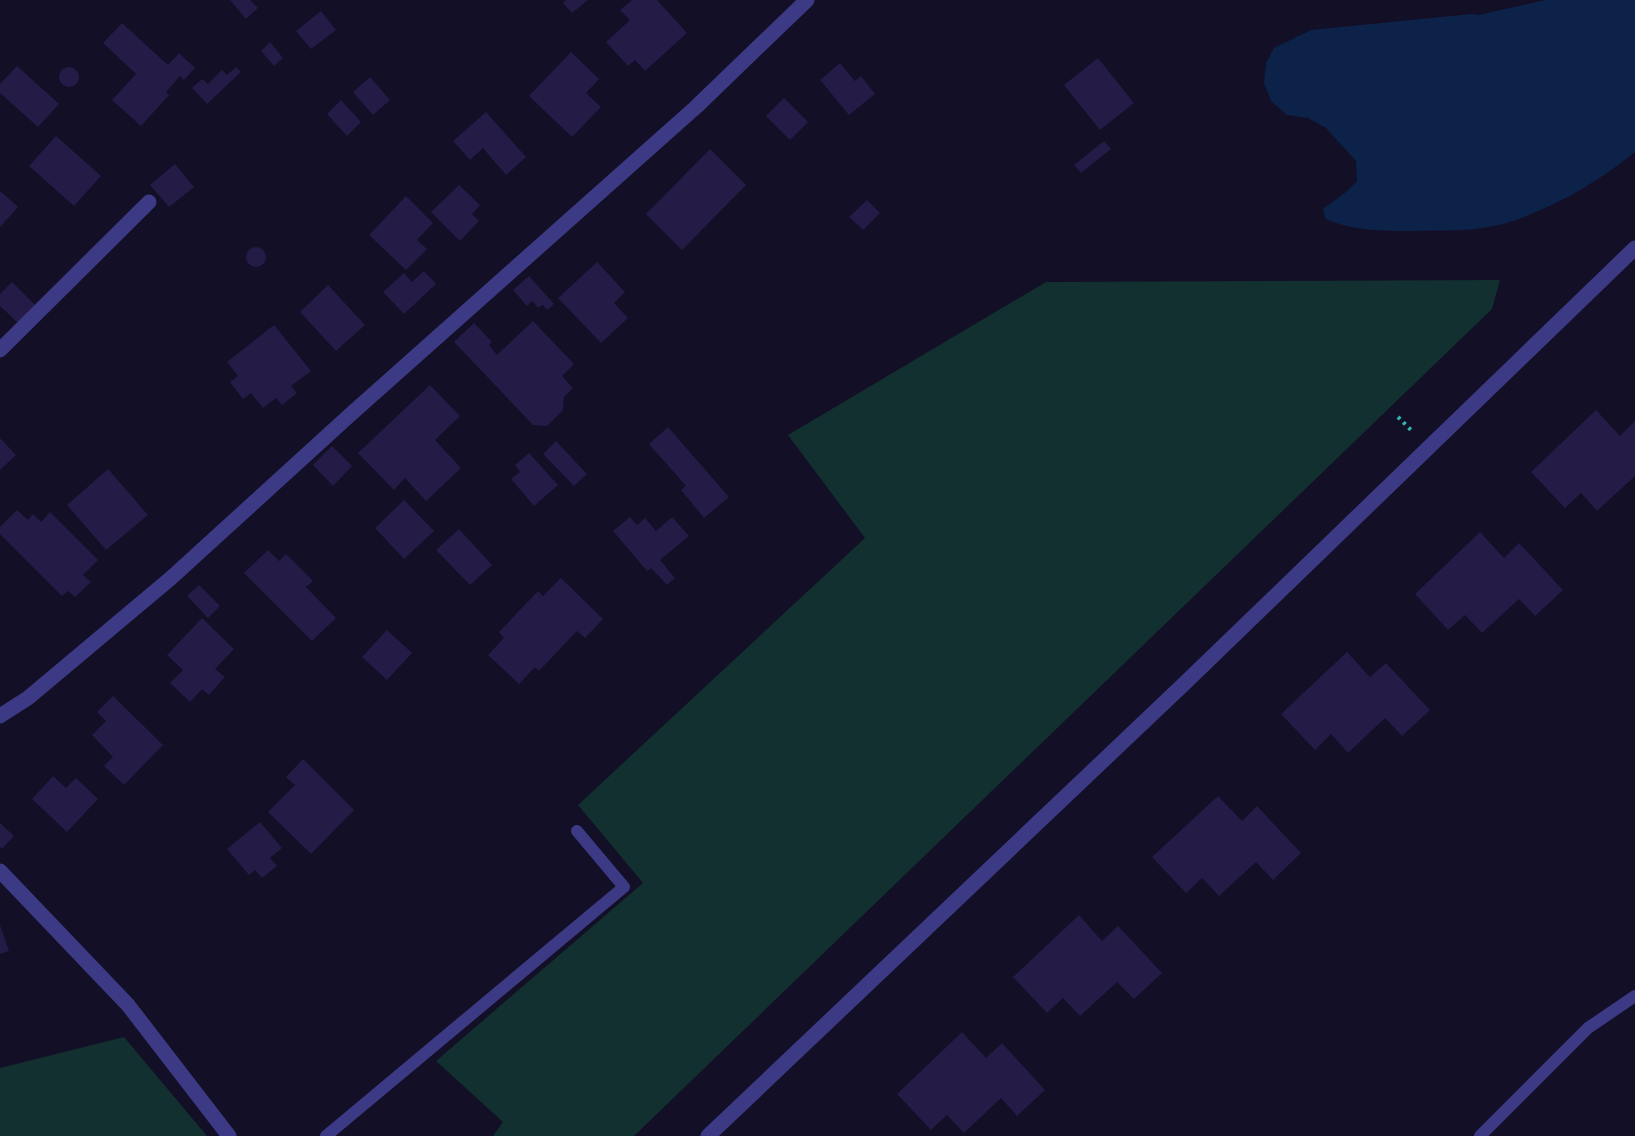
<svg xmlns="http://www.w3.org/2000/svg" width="1635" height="1136" font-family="Arial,sans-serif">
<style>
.green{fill:#12302f}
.water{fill:#0c2248}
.building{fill:#241b47}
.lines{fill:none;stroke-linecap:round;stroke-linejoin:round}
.path{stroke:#2fb8b0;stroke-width:4;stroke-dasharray:3 4.5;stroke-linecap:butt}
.lane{stroke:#3d3a85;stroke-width:12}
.street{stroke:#3d3a85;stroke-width:15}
</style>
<rect width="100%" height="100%" fill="#130f26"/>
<path class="green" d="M1500,280L1492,309L634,1136H493L503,1122L436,1061L643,883L578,805L865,538L788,435L1046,282Z
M124,1037L207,1136H0V1068Z"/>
<path class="water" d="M1545,0H1635V152C1597,183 1550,210 1503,224C1474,232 1441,230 1412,231C1383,231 1352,231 1326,219L1323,209L1346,192L1357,181L1356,161L1326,128L1308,118L1287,115L1271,101L1264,83L1266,63L1274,48L1311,30L1471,14L1479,15Z"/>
<path class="building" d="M230,0H250L258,8L246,19Z
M566,0H588L572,13L563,3Z
M632,0H657L687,33L645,71L635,60L628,66L606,42L630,20L620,10Z
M321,11L336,30L311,49L296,31Z
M122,23L168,65L179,53L195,68L184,80L180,76L166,92L169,95L141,126L112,100L136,74L103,43Z
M270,42L283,58L274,66L261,51Z
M571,52L599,79L586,93L601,107L572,137L529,96Z
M1098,58L1134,103L1100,130L1064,85Z
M840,63L855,81L861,76L875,94L849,115L820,80Z
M17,66L59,104L38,127L0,93V84Z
M236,67L241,72L207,104L192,88L202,79L208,84L222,70L227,75Z
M59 77a10 10 0 1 1 20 0a10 10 0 1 1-20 0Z
M370,77L390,100L373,115L353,92Z
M784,98L808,122L790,140L766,116Z
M341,100L361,122L347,136L327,114Z
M486,112L526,157L506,175L483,148L470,160L453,141Z
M56,136L101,176L74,206L29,166Z
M1104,141L1111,149L1081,173L1074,165Z
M710,149L746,185L682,250L646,214Z
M175,164L194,187L169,207L150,185Z
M459,185L480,205L472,214L479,221L460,241L431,212Z
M0,191L18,207L0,227Z
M406,196L433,223L417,240L427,249L406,270L369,235Z
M867,200L880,213L863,230L849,217Z
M246 257a10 10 0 1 1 20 0a10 10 0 1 1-20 0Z
M597,262L625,292L614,303L628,318L601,343L558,298Z
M424,271L436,284L404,314L383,292L404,273L412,282Z
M529,276L554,304L547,310L543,305L538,308L532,301L527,306L513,290Z
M12,282L36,306L18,323L0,306V294Z
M328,285L365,325L336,351L300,312Z
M533,321L574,364L562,376L573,388L564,397L563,410L547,426L533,425L454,342L474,323L492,342L489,345L497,355Z
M274,325L311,371L291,386L297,393L282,405L276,398L263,408L251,393L243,399L230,382L238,376L227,362Z
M430,385L460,416L435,440L461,468L426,501L405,478L394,490L358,453Z
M1596,410L1620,436L1635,421V476L1597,511L1581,493L1565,508L1531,472Z
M668,427L729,497L704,518L681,490L686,486L649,444Z
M0,438L16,455L0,470Z
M556,441L587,474L574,486L543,454Z
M332,446L352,466L333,486L313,465Z
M529,453L558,485L534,506L511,479L520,472L515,465Z
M108,469L148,515L106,550L67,505Z
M404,500L434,531L404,559L375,528Z
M17,510L28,520L33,514L41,522L50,512L98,560L83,575L91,582L75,597L68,591L62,596L0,534V527Z
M630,517L637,525L645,518L656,531L672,517L689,536L660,560L675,578L667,585L651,568L647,571L613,531Z
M459,529L492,565L470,585L436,550Z
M1480,532L1504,558L1519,543L1563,590L1535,616L1519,599L1482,633L1465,615L1448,630L1415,594Z
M268,550L279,561L286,554L313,581L306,587L336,618L312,641L244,573Z
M561,578L603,619L585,638L577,631L539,671L535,667L519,684L488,655L504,638L499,632L538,591L543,596Z
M199,585L220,606L208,618L187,596Z
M202,618L234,649L215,669L225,677L209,695L202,689L190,702L170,683L183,670L167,655Z
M387,630L412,653L387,680L362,657Z
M1347,652L1370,677L1386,663L1430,710L1402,736L1385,718L1348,753L1331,734L1315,750L1281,714Z
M113,696L163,745L124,785L104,766L113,757L92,735L106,721L97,712Z
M303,759L354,810L311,854L268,812L295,785L286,777Z
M53,776L66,788L76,778L98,799L67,832L32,799Z
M1218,796L1242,821L1257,806L1301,853L1273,880L1256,862L1219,896L1202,878L1186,893L1152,857Z
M260,822L282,848L270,858L277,866L262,878L255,870L249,875L227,849Z
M0,823L14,836L2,849L0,847Z
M1079,915L1102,941L1118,926L1162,973L1134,999L1117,982L1080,1016L1063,998L1047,1013L1013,977Z
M0,925L9,951L0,954Z
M962,1032L986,1058L1002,1043L1045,1090L1017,1116L1001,1098L964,1133L947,1115L931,1130L897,1094Z"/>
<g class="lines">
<path class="path" d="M1398,417L1413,432"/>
<path class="lane" d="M326,1136L624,887L577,831
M1480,1136L1588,1028L1635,996"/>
<path class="street" d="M0,350L149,202
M0,716L28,698L171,578L351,414L696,107L807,0
M0,871L128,1005L229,1136
M708,1136L1186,682L1635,248"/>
</g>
</svg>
